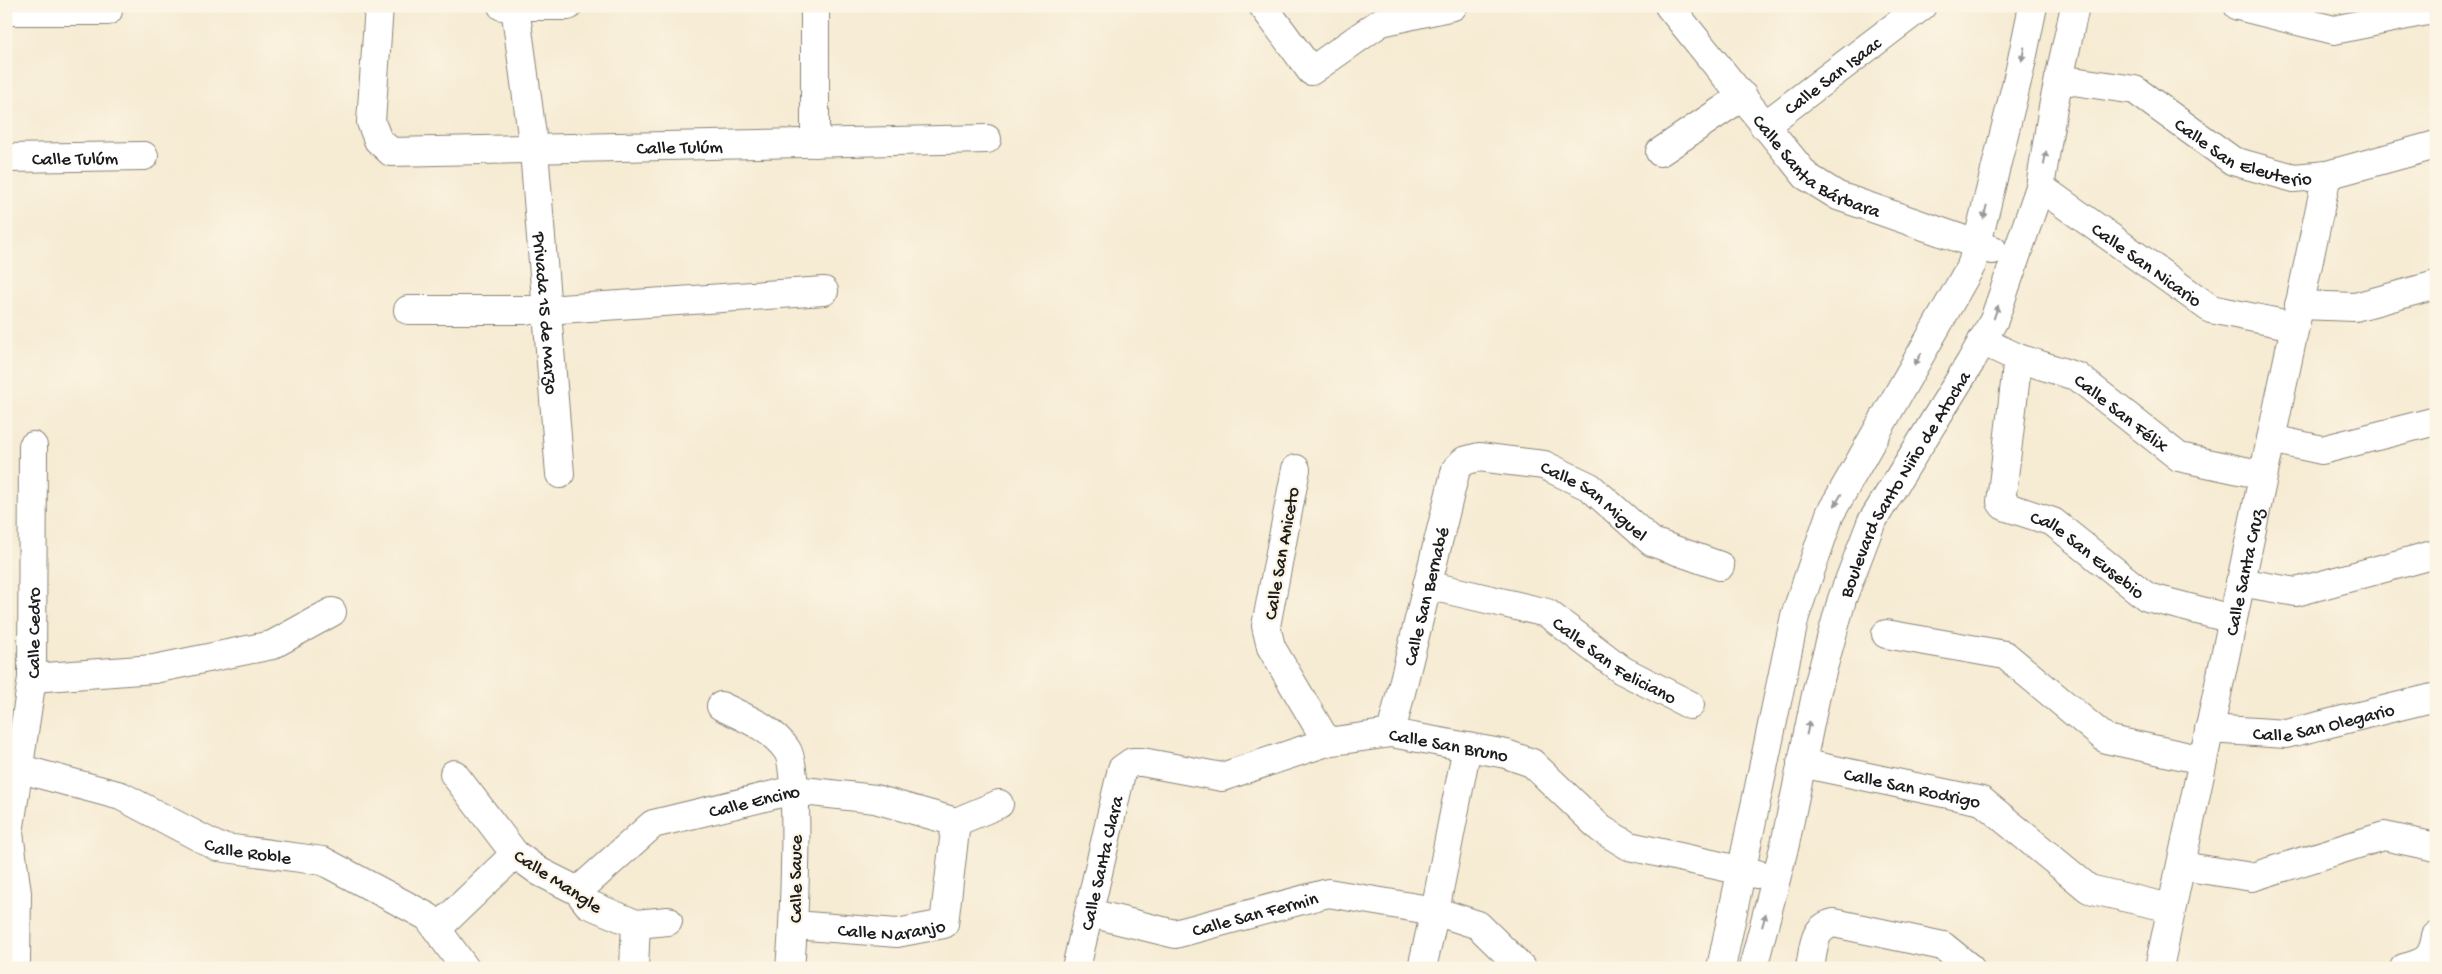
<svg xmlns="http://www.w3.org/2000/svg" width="2442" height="974" font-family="'Gochi Hand',sans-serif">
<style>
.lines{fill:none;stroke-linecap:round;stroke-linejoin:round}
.minor-casing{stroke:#898478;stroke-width:30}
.minor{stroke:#fff;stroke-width:28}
.oneway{fill:#999}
.labels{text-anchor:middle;stroke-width:4.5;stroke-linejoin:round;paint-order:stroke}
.street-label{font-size:19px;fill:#1c1c1c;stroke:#fcf5e5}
</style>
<rect width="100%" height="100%" fill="#fcf5e5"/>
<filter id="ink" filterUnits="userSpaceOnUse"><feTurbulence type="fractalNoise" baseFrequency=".02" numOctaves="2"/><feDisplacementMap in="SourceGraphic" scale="10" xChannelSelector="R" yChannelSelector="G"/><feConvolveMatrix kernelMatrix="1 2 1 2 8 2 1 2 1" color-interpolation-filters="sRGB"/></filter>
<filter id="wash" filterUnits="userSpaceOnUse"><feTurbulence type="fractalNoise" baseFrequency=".0096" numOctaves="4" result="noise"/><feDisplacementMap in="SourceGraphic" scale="20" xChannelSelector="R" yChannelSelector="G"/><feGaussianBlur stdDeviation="1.12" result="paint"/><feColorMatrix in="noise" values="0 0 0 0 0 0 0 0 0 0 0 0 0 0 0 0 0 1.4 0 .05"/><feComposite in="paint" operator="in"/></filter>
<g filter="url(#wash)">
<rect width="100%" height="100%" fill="#f6ebd3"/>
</g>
<g filter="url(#ink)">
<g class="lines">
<defs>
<g id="minor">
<path id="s1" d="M379,6L371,122L378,140L391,152L987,139"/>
<path d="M502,6H568"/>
<path d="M815,6V143"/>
<path d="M1263,6L1311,71L1381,22L1453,6"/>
<path id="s2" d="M1669,6L1806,176L1838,196L1993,250"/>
<path d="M2238,6L2334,30L2436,9"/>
<path id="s3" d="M515,7L534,150L560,474"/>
<path d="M6,11H108"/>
<path id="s4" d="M2059,79L2135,90L2233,161L2294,178L2327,175L2436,145"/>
<path id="s5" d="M1764,126L1922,6"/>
<path d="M1660,152L1743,96"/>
<path id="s6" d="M6,158L144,156"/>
<path id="s7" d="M2040,187L2211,309L2294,326"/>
<path d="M2299,305L2355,307L2436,285"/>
<path d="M408,310H546L824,291"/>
<path id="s8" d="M1982,341L2018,358L2078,377L2179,457L2263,475"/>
<path id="s9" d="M2018,358L2001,502L2004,506L2053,522L2147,597L2232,619"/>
<path d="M2271,439L2322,450L2436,421"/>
<path d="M1296,469L1266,626L1271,647L1327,742"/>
<path d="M2240,582L2296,592L2436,554"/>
<path id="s10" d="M1427,585L1547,613L1622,670L1690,705"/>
<path d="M1886,634L2005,655L2106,739L2203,760"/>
<path d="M32,678L154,669L272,645L332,612"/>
<path d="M721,706C745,718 771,727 787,750C802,772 793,935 790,968"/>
<path id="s11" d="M2209,729L2286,734L2436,697"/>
<path id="s12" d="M1391,733L1456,469L1464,461L1479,457L1544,465L1590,487L1652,542L1720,566"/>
<path id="s13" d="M1801,763L1982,801L2089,889L2171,908"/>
<path id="s14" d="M6,765L121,796L218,847L323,861L428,917L465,968"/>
<path d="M454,774L515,854L540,872L578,891L588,904L636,924L668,921"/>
<path d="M956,822L999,804"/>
<path d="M2181,866L2252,877L2384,836L2436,847"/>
<path id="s15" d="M578,891L653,824L794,790L875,799L956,822"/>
<path id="s16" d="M1090,913L1175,934L1328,893L1435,911L1478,925L1522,968"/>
<path id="s17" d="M794,925L897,933L944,924L956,822"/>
<path d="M437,929L515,854"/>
<path id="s18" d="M13,968L16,961L17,893L9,833L32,678L33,446"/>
<path d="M634,968L636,924"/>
<path id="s19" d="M1076,968L1122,769L1132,762H1142L1222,777L1327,742L1391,733L1506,754L1532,763L1601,829L1629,846L1757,874"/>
<path d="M1422,968L1435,911L1467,747"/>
<path d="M1721,968L1795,616L1830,514L1972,264L2020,69L2033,6"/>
<path id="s20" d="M1753,968L1785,844L1817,690L1842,599L1871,523L1970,363L1994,320L2040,187L2053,107L2075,6"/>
<path d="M1810,968C1814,948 1812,928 1834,923L1943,946L1970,968"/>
<path id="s21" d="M2159,968L2327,175"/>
<path d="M2404,968C2425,962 2432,960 2436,936"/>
</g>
</defs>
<use href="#minor" class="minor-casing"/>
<use href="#minor" class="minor"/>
</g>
<defs><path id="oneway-solid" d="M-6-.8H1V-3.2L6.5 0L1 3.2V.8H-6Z" transform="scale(1.25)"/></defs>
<g class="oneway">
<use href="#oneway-solid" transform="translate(2023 54) rotate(101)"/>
<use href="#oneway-solid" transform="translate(2045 158) rotate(-81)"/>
<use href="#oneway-solid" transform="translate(1985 212) rotate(104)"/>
<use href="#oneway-solid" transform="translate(1996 312) rotate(-71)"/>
<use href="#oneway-solid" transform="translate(1918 359) rotate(119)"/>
<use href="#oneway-solid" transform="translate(1838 500) rotate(119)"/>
<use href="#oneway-solid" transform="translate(1808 728) rotate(-78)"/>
<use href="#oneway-solid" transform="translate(1764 920) rotate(-75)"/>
</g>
</g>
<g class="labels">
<g class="street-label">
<text dy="7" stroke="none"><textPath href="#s5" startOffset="85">Calle San Isaac</textPath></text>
<text dy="7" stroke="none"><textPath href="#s4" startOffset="204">Calle San Eleuterio</textPath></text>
<text dy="7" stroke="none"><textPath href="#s1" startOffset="442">Calle Tulúm</textPath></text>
<text dy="7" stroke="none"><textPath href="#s6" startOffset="69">Calle Tulúm</textPath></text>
<text dy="7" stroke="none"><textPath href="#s2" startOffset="221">Calle Santa Bárbara</textPath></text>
<text dy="7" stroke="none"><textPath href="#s7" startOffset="132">Calle San Nicario</textPath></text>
<text dy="7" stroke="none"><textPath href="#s3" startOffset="308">Privada 15 de Marzo</textPath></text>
<text dy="7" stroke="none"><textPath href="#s8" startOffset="159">Calle San Félix</textPath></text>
<text dy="7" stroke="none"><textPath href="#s20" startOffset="511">Boulevard Santo Niño de Atocha</textPath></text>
<text dy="7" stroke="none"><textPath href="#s12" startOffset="426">Calle San Miguel</textPath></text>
<text transform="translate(1280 553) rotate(-80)" y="7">Calle San Aniceto</text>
<text dy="7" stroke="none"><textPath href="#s9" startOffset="248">Calle San Eusebio</textPath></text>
<text dy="7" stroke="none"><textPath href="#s21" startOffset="405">Calle Santa Cruz</textPath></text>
<text dy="7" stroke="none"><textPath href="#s12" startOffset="141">Calle San Bernabé</textPath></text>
<text dy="7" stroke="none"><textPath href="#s18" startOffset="338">Calle Cedro</textPath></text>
<text dy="7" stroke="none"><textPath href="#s10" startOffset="206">Calle San Feliciano</textPath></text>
<text dy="7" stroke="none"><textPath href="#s11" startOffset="116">Calle San Olegario</textPath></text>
<text dy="7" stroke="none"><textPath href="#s19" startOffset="542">Calle San Bruno</textPath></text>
<text dy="7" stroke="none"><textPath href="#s13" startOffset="114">Calle San Rodrigo</textPath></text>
<text dy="7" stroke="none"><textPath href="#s15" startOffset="205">Calle Encino</textPath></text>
<text dy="7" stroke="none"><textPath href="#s14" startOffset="259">Calle Roble</textPath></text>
<text dy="7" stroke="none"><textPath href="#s19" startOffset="108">Calle Santa Clara</textPath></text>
<text transform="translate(794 879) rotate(-90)" y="7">Calle Sauce</text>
<text transform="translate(559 880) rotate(33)" y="7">Calle Mangle</text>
<text dy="7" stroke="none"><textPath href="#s16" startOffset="170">Calle San Fermin</textPath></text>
<text dy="7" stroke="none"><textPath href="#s17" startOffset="98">Calle Naranjo</textPath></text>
</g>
</g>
<rect width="2442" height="974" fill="none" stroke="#fcf5e5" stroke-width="25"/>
</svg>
